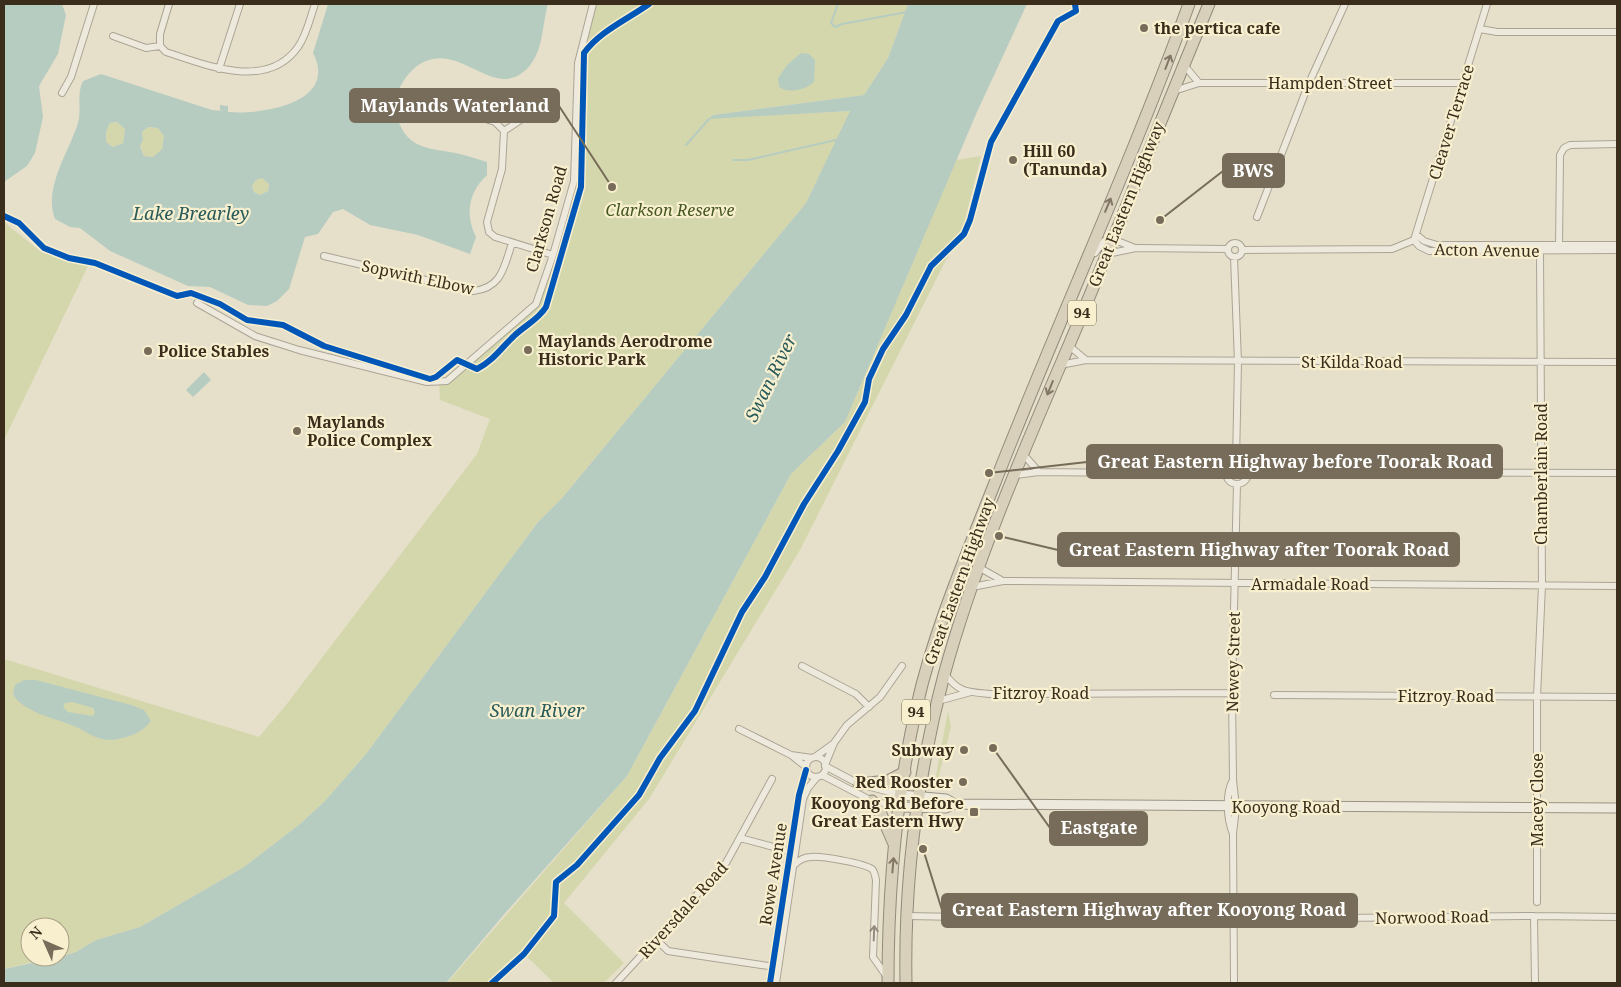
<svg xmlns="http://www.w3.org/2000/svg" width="1621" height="987" font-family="'Noto Serif',serif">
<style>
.green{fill:#d4d7ac}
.water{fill:#b7ccc0;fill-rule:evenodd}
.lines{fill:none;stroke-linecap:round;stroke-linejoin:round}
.stream{stroke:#b7ccc0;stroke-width:2}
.street-casing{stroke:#aba495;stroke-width:8}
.secondary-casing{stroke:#9b9484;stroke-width:11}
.highway-casing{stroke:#908a7b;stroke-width:13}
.street{stroke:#eee9dd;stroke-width:6}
.secondary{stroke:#eee9dd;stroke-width:9}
.highway{stroke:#d9d0bb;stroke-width:11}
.cycleway-casing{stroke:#f8efcf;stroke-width:9}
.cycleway{stroke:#0057b8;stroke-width:6}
.oneway{stroke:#827664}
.oneway2{stroke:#948b7c}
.poi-dot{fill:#766c59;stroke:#f8efcf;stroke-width:2}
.labels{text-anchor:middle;stroke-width:4.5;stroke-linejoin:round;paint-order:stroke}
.shield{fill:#f8efcf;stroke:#736752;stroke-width:1}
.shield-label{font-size:15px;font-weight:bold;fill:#3a2d1c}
.poi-label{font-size:16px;font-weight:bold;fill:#3a2d1c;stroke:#f8efcf;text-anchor:start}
.street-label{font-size:16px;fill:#3a2d1c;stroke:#f8efcf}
.park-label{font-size:16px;font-style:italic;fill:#465820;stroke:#f8efcf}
.water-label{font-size:18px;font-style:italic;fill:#295b5b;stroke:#f8efcf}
.leader{fill:none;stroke:#766c59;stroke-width:2}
.callout-dot{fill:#766c59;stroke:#f8efcf;stroke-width:2}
.callout{fill:#766c59;stroke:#766c59;stroke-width:2}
.callout-label{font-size:18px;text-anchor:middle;font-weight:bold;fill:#fff}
</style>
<rect width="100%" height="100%" fill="#e6e0cb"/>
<path class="green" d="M595,4H908L888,58L864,95L713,115L709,118L851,111L806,203L563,497L538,522L366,754L324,802L300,824L244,867L140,927L96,940L76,952L60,956V927H30V957H55L4,969V659L259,737L286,705L477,454L490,419L440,400L439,383L447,381L532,311L576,183L579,63Z
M117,122L125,129L123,143L113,147L106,142V132L110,123Z
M147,127L158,128L164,136L162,149L153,157L144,156L140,145L143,140L142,132Z
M981,156L964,224L800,550L649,799L564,903L624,963L604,983H554L524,954L554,915L497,983H447L627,776L791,474L845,422L956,160Z
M262,178L269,184L268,191L260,195L254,192L252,186L256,180Z
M4,222L41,252L88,266L4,440Z
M948,711L951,726L936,789L934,786Z"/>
<path class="water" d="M4,4H62L66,15L58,54L39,86L43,117L35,153L27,166L4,182Z
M328,4H548C541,29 544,60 519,75C492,91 464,53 433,59C417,62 407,74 400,87C395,97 394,107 397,117C406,146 424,148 450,152C462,154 474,158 487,162V175C468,193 465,215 476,237L470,254L418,235L370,225L343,209L333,212L318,234L305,237L289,289L277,301L267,306L248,305L210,287L188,286L110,251L80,228L70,227L55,219C43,188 69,152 78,123C82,108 76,95 83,81L101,74L212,110L224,111L220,110V105L228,106V112C262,115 339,103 313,53ZM117,122L125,129L123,143L113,147L106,142V132L110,123ZM148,127L158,128L164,136L162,149L153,157L144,156L140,146L143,140L142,132ZM262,178L269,184L268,191L260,195L254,192L252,186L256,180Z
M908,4H1027L977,112L845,422L791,474L627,776L507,911L446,983H4V969L60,957L76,952L96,940L140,927L244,867L300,824L324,802L366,754L538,522L563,497L806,203L850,111L708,119L713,115L864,95L888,58Z
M801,53L809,54L815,60L814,82C805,90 789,94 779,87L778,78L788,64Z
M204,372L211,380L193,397L186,390Z
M24,680H36L131,705L144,710L151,721C143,733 125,739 110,740C96,740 86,731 74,726C60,720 43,717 30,709C22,705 17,701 13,694L15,685ZM72,702L93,708L95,712L93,716L68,712L63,707L65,703Z"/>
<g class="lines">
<path class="stream" d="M838,4L831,23L835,27L842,24L907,12
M686,145L709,119
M733,160H748L836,140"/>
<defs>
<path id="street" d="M169,4L160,34V46L166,52C206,65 267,91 298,47C307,34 310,18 315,4
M1480,29L1497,32H1617
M113,36L146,48L160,46
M1184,65L1199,83
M219,69L240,4
M1174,91L1199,83H1462
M62,93L71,77L94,4
M442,105L495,122L504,131L502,169L487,222L489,232L495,237L553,255
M504,131L525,117
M1257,217L1309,83L1345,4
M1417,235L1424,241L1437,245H1617
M1414,240L1487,4
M1414,240L1419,246L1429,251L1617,250
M1228 250a7 7 0 1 1 14 0a7 7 0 1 1-14 0Z
M1559,248L1560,155L1564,148L1570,145L1617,144
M1242,250L1392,249L1414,240
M1095,253L1104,241L1120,242L1135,248
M1107,254L1136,248L1228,249
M324,256L473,291C502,288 504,267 512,243
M1234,257L1238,362L1236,462
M197,303L255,336L299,350L427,382L447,381L536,304L553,255L574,181L578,63L593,4
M1068,345L1086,360
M1060,365L1086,360L1617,362
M1023,454L1039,472
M1226 473a11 11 0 1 1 22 0a11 11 0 1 1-22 0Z
M1247,472L1617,473
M1015,475L1039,472L1226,474
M980,568L1003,581
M972,587L1003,581L1617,586
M802,666L856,694L869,707
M945,674C959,693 968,692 990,694L1232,693
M1274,695L1617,697
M938,701L971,692
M739,729L791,755L806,767
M791,755L812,758
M815,757L833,744
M806 767a10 10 0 1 1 20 0a10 10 0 1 1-20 0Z
M825,765L834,743L847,725L880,697L902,666
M825,766L859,784L901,795
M822,775L872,801L899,807
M1233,834C1227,819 1225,794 1233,780
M740,838L792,852
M794,865C799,860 804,857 811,857C822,856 863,863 872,869C875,872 875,876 876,880L873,957L887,977
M1537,902V697L1542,585L1540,251
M907,916L960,917
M977,916L1234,919L1534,916L1617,917
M1534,916L1535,983
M657,940L668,951L775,967
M616,983L726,863L772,779
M770,983L799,795L806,770
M776,983L803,799L808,788L817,777
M1234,983L1233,834L1236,807L1233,780L1232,693L1237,484"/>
<path id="secondary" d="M901,795L946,799L955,804
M899,807L946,808L955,804L1617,808"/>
<path id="highway" d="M859,784L888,781L905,772
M872,801L881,814L894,844
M888,983C888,890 896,796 917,705C934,630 966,556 994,485C1057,324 1130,166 1189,4
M906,983C904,881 918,774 944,675C975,562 1023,452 1069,345C1117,232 1162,117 1209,4"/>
</defs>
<use href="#street" class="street-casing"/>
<use href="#secondary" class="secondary-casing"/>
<use href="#highway" class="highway-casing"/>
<use href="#street" class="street"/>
<use href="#secondary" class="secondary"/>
<use href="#highway" class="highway"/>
<defs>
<path id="cycleway" d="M4,216L19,223L44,248L69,258L95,263L177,296L191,293L220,304L247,320L283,325L324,346L430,379L436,377L457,360L477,369C493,361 501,348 514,336C524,326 538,320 546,307L581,187L584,53C600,31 628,19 649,4
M492,983L524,954L554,916L556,882L577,865L639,795L660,758L695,711L742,612L765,577L804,504L838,451L865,402L869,379L883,349L906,315L931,266L964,234L970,220L991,142L1058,21L1076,11L1075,4
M770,983L799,795L806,770"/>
</defs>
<use href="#cycleway" class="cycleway-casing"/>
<use href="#cycleway" class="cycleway"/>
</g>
<defs><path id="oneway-shaft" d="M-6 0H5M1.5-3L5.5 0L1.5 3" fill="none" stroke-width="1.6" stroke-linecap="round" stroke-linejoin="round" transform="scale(1.25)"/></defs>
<g class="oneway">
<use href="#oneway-shaft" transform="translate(1168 62) rotate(-69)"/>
<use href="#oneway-shaft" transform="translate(1108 205) rotate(-67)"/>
<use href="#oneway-shaft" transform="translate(1050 388) rotate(112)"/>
<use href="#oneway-shaft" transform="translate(893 865) rotate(-85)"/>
</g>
<use class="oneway2" href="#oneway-shaft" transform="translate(874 933) rotate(-88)"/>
<g class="poi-dot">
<circle cx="1144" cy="28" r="5"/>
<circle cx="1013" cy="160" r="5"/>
<circle cx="528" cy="350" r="5"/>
<circle cx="148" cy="351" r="5"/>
<circle cx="297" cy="431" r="5"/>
<circle cx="964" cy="750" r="5"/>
<circle cx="963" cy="782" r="5"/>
<rect x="969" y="807" width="10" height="10" rx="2.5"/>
</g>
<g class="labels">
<g class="shield">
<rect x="1068" y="300.5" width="28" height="25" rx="4"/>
<rect x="902" y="699.5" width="28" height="25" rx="4"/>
</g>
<g class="shield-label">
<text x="1082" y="318">94</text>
<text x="916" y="717">94</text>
</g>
<g class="poi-label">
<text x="1154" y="34">the pertica cafe</text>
<text x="1023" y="157">Hill 60<tspan x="1023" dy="18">(Tanunda)</tspan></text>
<text x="538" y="347">Maylands Aerodrome<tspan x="538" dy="18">Historic Park</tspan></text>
<text x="158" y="357">Police Stables</text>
<text x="307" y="428">Maylands<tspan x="307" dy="18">Police Complex</tspan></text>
<text x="954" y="756" text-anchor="end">Subway</text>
<text x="953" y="788" text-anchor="end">Red Rooster</text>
<text x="964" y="809" text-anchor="end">Kooyong Rd Before<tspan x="964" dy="18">Great Eastern Hwy</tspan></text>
</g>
<g class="street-label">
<text x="1330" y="89">Hampden Street</text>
<text transform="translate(1451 122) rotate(-73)" y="6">Cleaver Terrace</text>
<text transform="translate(1126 204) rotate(-68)" y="6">Great Eastern Highway</text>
<text transform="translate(546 219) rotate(-74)" y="6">Clarkson Road</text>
<text transform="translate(1487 250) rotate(1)" y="6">Acton Avenue</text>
<text transform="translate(418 277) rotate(12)" y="6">Sopwith Elbow</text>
<text x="1352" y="368">St Kilda Road</text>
<text transform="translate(1541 474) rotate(-90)" y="6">Chamberlain Road</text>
<text transform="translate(959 581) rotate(-70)" y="6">Great Eastern Highway</text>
<text x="1310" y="590">Armadale Road</text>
<text transform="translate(1233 662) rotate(-89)" y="6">Newey Street</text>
<text x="1041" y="699">Fitzroy Road</text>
<text x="1446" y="702">Fitzroy Road</text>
<text transform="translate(1537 800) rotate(-90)" y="6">Macey Close</text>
<text x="1286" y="813">Kooyong Road</text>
<text transform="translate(773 874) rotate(-81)" y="6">Rowe Avenue</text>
<text transform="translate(683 910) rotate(-48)" y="6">Riversdale Road</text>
<text transform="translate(1432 917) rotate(-1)" y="6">Norwood Road</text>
</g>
<g class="park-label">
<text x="670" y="216">Clarkson Reserve</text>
</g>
<g class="water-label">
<text x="191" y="220">Lake Brearley</text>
<text transform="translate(771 378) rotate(-64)" y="6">Swan River</text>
<text x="537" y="717">Swan River</text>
</g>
</g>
<path class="leader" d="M612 187L559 106M1160 220L1223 171M989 473L1087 462M999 536L1058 550M993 748L1050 828M923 849L942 910"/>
<g class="callout-dot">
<circle cx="612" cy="187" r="5"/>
<circle cx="1160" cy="220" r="5"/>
<circle cx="989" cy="473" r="5"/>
<circle cx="999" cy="536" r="5"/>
<circle cx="993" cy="748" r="5"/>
<circle cx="923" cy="849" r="5"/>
</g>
<g class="callout">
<rect x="350" y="89" width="209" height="33" rx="5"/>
<rect x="1223" y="154" width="61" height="33" rx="5"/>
<rect x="1087" y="445" width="415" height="33" rx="5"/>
<rect x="1058" y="533" width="401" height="33" rx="5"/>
<rect x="1050" y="812" width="97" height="33" rx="5"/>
<rect x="942" y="894" width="415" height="33" rx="5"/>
</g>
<g class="callout-label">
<text x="455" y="112">Maylands Waterland</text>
<text x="1253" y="177">BWS</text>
<text x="1295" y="468">Great Eastern Highway before Toorak Road</text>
<text x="1259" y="556">Great Eastern Highway after Toorak Road</text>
<text x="1099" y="834">Eastgate</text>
<text x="1149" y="916">Great Eastern Highway after Kooyong Road</text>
</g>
<rect width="1621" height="987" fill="none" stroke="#3a2d1c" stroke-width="10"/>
<g transform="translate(45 942) rotate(315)"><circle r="24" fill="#f8efcf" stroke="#aca187"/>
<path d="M0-4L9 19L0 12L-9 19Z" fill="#766c59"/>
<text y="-8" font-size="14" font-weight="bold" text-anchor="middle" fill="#3a2d1c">N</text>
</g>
</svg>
